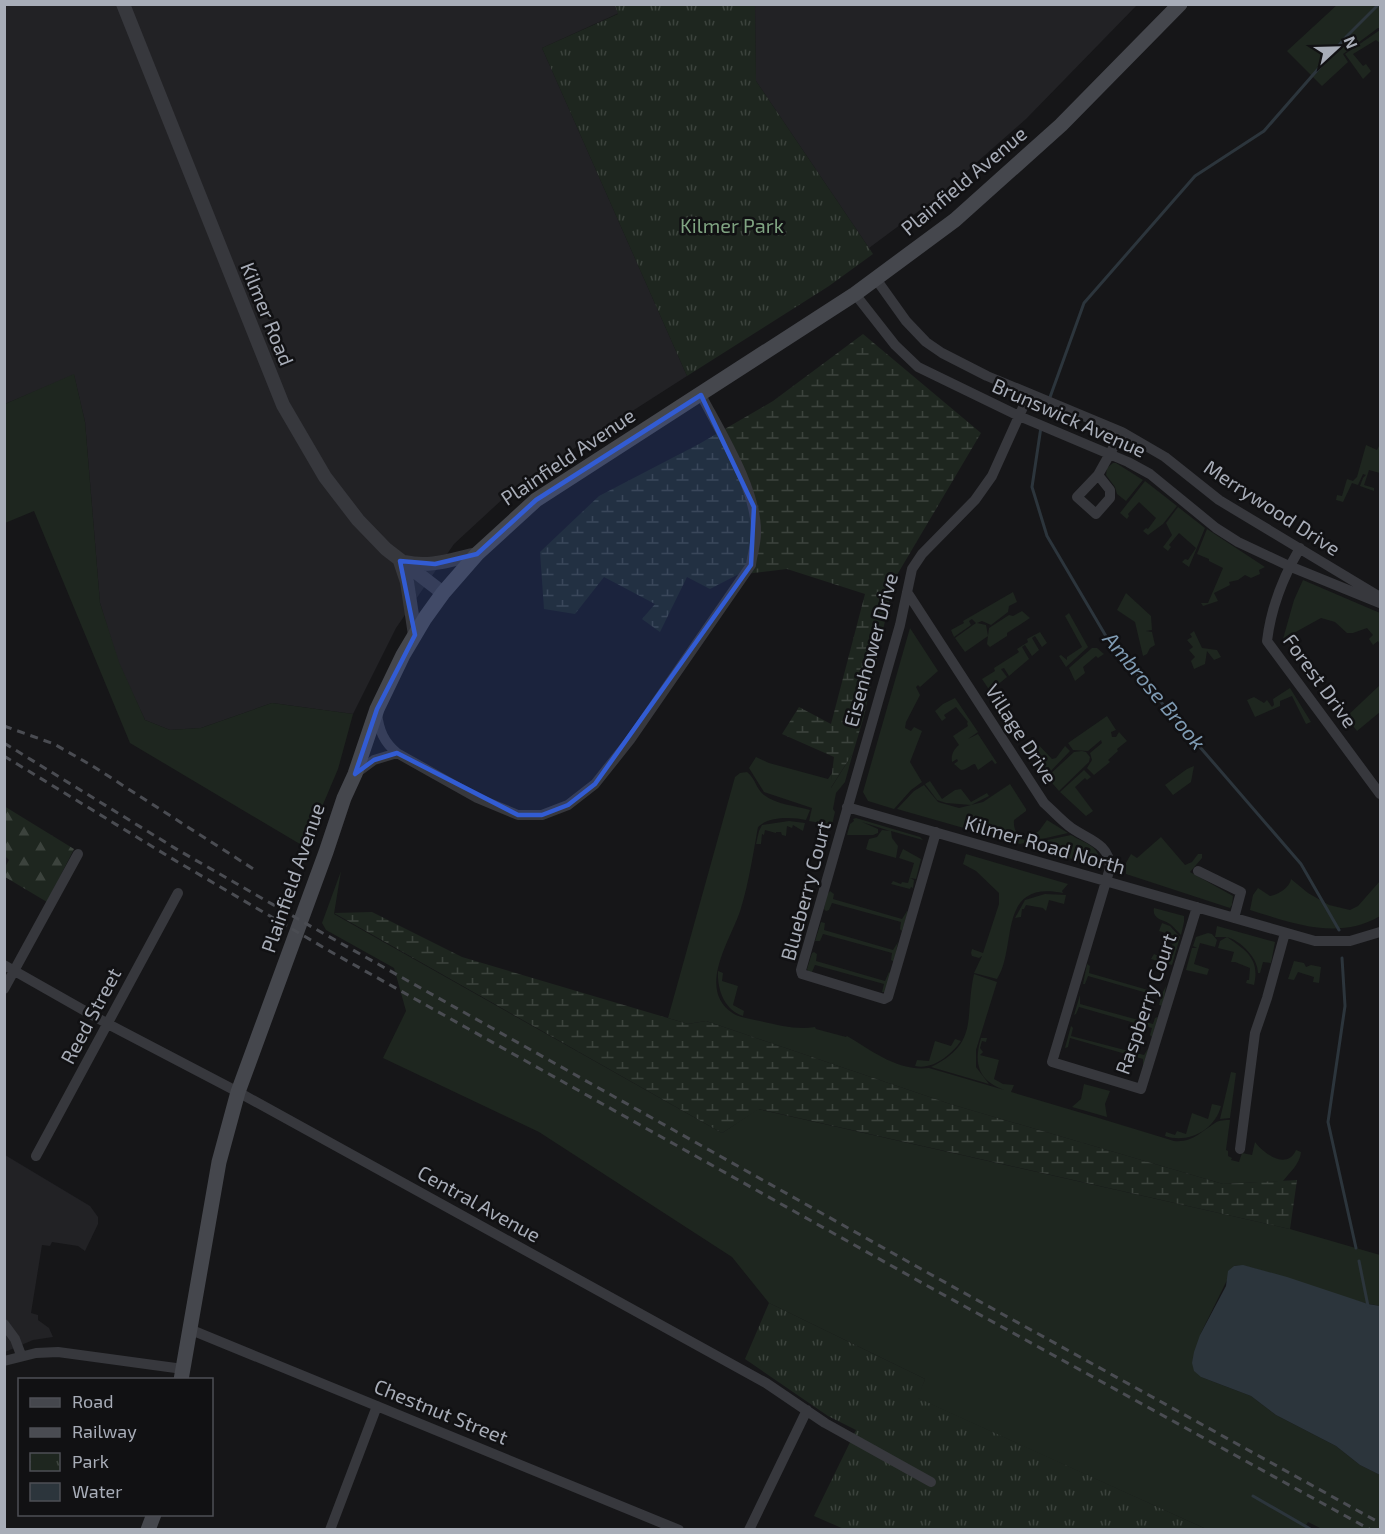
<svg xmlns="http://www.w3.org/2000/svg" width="1385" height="1534" font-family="'Exo 2',sans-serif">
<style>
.built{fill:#222225}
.grass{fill:#1e261f}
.forest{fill:url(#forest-firs)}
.wetland{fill:url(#wetland-marsh)}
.park{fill:url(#park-tufts)}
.water{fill:#2c353c}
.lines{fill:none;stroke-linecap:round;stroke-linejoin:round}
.stream{stroke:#2c353c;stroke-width:3}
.minor{stroke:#37383d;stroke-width:10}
.tertiary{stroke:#37383d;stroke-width:14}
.secondary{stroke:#45474d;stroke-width:15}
.rail{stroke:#4a4c52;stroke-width:3;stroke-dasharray:8 6;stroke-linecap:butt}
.marked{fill:#325cd3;fill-opacity:0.2;stroke:#325cd3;stroke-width:4.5;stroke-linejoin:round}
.labels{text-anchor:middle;stroke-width:5;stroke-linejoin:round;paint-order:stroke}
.street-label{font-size:20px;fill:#a8adb8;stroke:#111113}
.park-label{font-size:20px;fill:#7fa381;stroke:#111113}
.water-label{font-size:21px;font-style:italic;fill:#7f9bb3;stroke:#111113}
</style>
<defs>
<pattern id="forest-firs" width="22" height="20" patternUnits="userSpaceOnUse" patternTransform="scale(1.5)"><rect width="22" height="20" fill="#1e261f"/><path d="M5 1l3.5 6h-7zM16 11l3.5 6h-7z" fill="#3c433d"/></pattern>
<pattern id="wetland-marsh" width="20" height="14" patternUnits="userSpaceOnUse" patternTransform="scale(1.5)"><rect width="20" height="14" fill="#1e261f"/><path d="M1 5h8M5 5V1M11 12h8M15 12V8" fill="none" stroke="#3c433d"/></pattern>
<pattern id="park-tufts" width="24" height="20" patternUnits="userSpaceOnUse" patternTransform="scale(1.5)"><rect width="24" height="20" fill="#1e261f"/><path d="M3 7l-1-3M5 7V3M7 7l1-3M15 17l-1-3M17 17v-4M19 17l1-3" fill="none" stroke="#3c433d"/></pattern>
</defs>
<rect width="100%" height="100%" fill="#161618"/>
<path class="built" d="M5,5H615L619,13L542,48L687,376L520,483L454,544L396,628L353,714L272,703L201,728L170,730L145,720L118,662L100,603L85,422L74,375L5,404Z
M755,5H1137L1026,119L935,199L869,248L756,81Z
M5,1155L90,1206L98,1217V1224L85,1251L78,1246L52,1242L50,1246L42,1245L31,1313L38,1315V1320L49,1328L53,1337L33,1340L5,1352Z"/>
<path class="grass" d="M1338,4L1380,5V28H1378L1343,54L1348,62L1322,86L1287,51Z
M1380,30V43L1376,40L1353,54L1363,66L1366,64L1371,71L1363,79L1345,54Z
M74,374L85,422L100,603L119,662L145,720L170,730L201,728L272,703L353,714L338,769L305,847L130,743L34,511L5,523V404Z
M1366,445L1377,450L1379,446L1380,447V473L1369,470L1364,485L1374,488V491L1360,486L1363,478L1366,475L1363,474L1358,485L1352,483L1343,502L1336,500L1337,495L1342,496L1347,479L1353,481L1357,477Z
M1113,463H1116L1143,480L1126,501L1117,494L1115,487L1106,475L1107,468Z
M1145,481L1177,506L1163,524L1148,535L1143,531L1146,528L1148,529L1156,518L1139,502L1128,514L1129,516L1127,519L1120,513Z
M1178,507L1205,528L1189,567L1182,562L1185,559L1188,560L1196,548L1179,533L1169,545L1171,547L1168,551L1163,547L1172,535L1166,523Z
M1207,529L1265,567L1259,570L1260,574L1251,578L1245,575L1238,580L1229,582L1230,585L1214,593L1218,601L1203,606L1201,603H1208L1223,568L1209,561V559L1197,554Z
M1303,580L1380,613V645L1378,641L1373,645L1369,639L1373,635L1367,628L1353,633H1347L1335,622L1321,618L1283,639L1294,600Z
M1013,592L1017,602L1009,606L1008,612L991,625L982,621L977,623L986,625L988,636L965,652L955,638L976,623L972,619L969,621L971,625L954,637L951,630L964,623L963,621Z
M1126,593L1151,616L1152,630L1146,631L1152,632L1155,645L1150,648L1147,654L1143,656L1135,622L1117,610Z
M1022,611L1030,618L1007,633V636L990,647L987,644L989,628L1009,615L1013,616Z
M1069,613L1088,647L1066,667L1059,656L1061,655L1067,660V657L1082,647L1065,616Z
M910,628L938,671L920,687L918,685L916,687L920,695L906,722L905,728L911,731L914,727L922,731L910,762L922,782L911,790L894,809L868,801L863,792Z
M1194,631L1202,648L1217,650L1221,657L1214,660L1207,651L1205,664L1194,669L1191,661L1195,657L1189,650L1193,647L1187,640L1192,637L1190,634Z
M1040,632L1047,643L1042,647L1035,636L1032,638L1039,650L1032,656L1025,645L1022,647L1029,659L1009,676L1004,668L1001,669L1007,677L990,691L982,679L995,671L994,668L1019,652L1017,649L1028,642L1027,639Z
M1092,648H1097L1104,654L1098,658L1096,656L1083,667L1085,673L1075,681L1069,668Z
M1380,685V712L1357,731L1346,717Z
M1290,688L1311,722L1306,724L1292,696L1280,701V706L1255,717L1247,700L1254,697L1264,703L1267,700L1272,707L1274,705L1273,699Z
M955,698L978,732L968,739L978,734L997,763L995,764L992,760L978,770L975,764C971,764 967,770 961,770L954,764L958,761L957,759L952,762C951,755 953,750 959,745L953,736L968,726L967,723L968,722L956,707L944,715L946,718L942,721L935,711L943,704Z
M1107,716L1116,730L1111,732L1112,737H1116L1119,732L1127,741L1117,749L1118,751L1108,760L1110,762L1094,775L1087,768L1092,760L1090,753L1102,743L1101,740L1088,751L1073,750L1068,743Z
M1033,739L1052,759L1056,758L1065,746L1070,751L1046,776L1026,745Z
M1082,751L1086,752L1090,757L1089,762L1059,791L1047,777L1074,752Z
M853,753L845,782L836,793L833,809L835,812L832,825L809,821L812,808L764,792L749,768L756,757L769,763L828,779L832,773L831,788Z
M1194,766L1191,782L1173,795L1165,785L1187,769Z
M1084,770L1091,777L1087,780L1085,778L1075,787L1093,811L1086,816L1060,792Z
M747,772C756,779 756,789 764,795C775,804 796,806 810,810L806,820C792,817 769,816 758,827C753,854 749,882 741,908C733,937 694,989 734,1014C741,1018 752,1019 760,1021C779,1025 796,1030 815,1027L816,1029L846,1037L847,1036C871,1050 898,1072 929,1068C1011,1092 1093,1116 1174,1141C1192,1143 1202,1131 1215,1123C1219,1120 1225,1120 1230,1120L1226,1150L1228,1151V1156L1232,1158L1231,1160L1239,1162L1242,1153L1252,1155L1255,1142C1263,1153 1287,1171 1296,1150L1301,1152C1300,1164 1290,1172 1283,1181L1223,1184L950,1104L706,1021L688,1024L668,1018L735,777L740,773Z
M930,781L942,799L955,790L961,789L971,802L987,793L989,796L971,805L946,803L937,800L925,784Z
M1010,784L1026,809V811L1014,820C1013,829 1017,834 1024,840L1039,831L1047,820L1068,833L1020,844L897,809L914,791L924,785L938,802L959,808L983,802Z
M856,818L920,837L923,840L891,831L892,838L898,846L896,858L868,850L866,849L869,839L877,837L882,830L890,831L862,822L878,829V833L873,835H847L850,824L854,821L853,819Z
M789,821L805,823L803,831L793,825L792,828L787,826L786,836L782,835L781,832H776V833L765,830L764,835L762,834L761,844H756L759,831L762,825Z
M1071,835C1084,843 1101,846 1099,863L1096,866L1024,845Z
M1161,837L1185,865L1192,862L1198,854H1202V858L1190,872L1233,896L1232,905L1230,908L1126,874V863L1131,854L1137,858Z
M903,849L921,859L916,879L910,878L914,880L913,888L911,887L910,889L891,884L893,881L901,884L902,882L908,883L914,863L899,858Z
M966,854L1068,884L1062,891L1063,893C996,880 1018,946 997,979L974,973L982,956L979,958L972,956L971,953L972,949L983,953L999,904V893L976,871L963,864Z
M341,871L334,914L722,1133L758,1109L1290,1229L1380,1255V1306C1341,1300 1305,1282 1266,1272C1256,1269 1245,1265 1234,1266L1200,1335L1201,1377L1251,1396L1276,1415L1336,1446L1360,1465L1380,1475V1529H1322L1308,1522L1304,1529H1206L917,1398L925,1379L769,1303L732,1257L539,1132L383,1058L406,1011L394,968L326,930L322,923Z
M1291,879L1308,893L1329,905L1350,910L1358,906L1380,881V916C1338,941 1293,923 1250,910L1253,895L1258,888L1270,896C1278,895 1290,887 1291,879Z
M830,891L834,894L833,899L902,919L907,911L908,912L902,931L900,929L901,922L832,903L829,910L826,911L824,909L827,895Z
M1045,894L1066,895L1064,904L1049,900L1046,911L1043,908L1026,905L1024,909H1022L1021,917L1015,918L1025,900Z
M1154,908L1184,916V922L1181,935C1177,931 1174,927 1170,924C1161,919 1152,919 1154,908Z
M821,922L825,923L824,930L893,950L898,942L894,962L891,960L892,953L823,934L820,941H815Z
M1162,923L1170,926L1180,937L1172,965L1151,959L1154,954L1163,958L1168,957L1175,936L1159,931Z
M1217,926L1275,942L1271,963L1263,962L1260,973H1258C1258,958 1241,941 1227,937C1247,951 1260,959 1254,985L1246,983L1247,980H1249L1250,968L1235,962H1231L1234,952L1218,948L1220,941L1227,937H1215Z
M1208,933L1212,934L1217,940L1215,947L1200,943L1194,964L1209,969L1207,975L1186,970L1192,948H1197L1193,946L1196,937Z
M814,952L817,954L816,961L885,981L889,972L891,974L885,992H882L884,984L815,965L812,972H809L807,969L812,953Z
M1294,961L1304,963L1306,967L1311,965L1321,967L1319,983L1313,982L1314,977L1298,972L1294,980L1288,979Z
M1087,964L1090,966L1089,973L1162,994L1166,986L1163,1006L1159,1005L1161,997L1088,976L1085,984H1083Z
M718,971L723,973L722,981L738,986L733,1005L744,1011L743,1016C724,1010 717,989 718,971Z
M974,974L997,982L976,1050V1067L989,1084L931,1067C980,1043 964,1018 974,974Z
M1080,995V1004L1153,1024L1155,1018L1158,1017L1152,1037L1150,1035L1152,1028L1079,1007L1076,1014L1074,1015Z
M1071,1026L1073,1028L1071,1036L1144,1055L1149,1047L1143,1067V1059L1070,1038L1068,1047L1065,1048Z
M981,1038H987L986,1042L982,1041L980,1048L983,1052L980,1055L999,1060L994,1079L1003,1084L1014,1085L1011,1092C981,1084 972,1067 981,1038Z
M955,1039L961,1041C951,1055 933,1070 915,1066L917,1060L929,1061L935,1041L951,1046Z
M1231,1072L1236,1073L1230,1118L1220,1119Z
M1084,1084L1110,1091L1105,1104L1107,1117L1072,1107L1081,1099Z
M1212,1104L1221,1106C1215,1130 1188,1144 1165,1136L1166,1132L1175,1135L1177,1131L1186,1134L1192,1113L1208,1119Z"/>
<path class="forest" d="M4,806L74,849L47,902L5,877V867L9,860L5,856Z"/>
<path class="wetland" d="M863,334L981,433L894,580L864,716L853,753L830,789L834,757L782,734L799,707L831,724L865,594L787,569L737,575L710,589L687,577L660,632L642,619L655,604L604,577L575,614L544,609L540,552L599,496L699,444L773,401Z
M372,912L462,957L688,1024L706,1021L950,1104L1223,1184L1297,1180L1290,1229L759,1109L722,1133L334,913Z"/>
<path class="park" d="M615,5H755L756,81L873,254L829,286L687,376L542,48L618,14Z
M769,1303L925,1379L918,1398L1206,1529H844L814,1516L856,1430L828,1416L745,1359Z"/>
<path class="water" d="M1243,1265L1287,1277L1368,1304L1380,1306V1475L1360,1465L1336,1446L1276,1415L1251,1396L1201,1377L1194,1371L1192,1363L1194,1352L1200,1335L1226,1286L1228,1271L1234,1266Z"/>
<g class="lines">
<path class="stream" d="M1049,400L1084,303L1195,176L1264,131L1347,36L1379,4
M1041,427L1032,487L1047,536L1110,643L1301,864L1339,930
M1342,958L1345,1006L1328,1122L1356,1248
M1359,1261L1368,1306
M1253,1496L1312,1530"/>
<path class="minor" d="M876,279L906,321L926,342L942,353L987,376L1122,432L1165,457L1219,500L1380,597
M855,294L895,345L918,367L1019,416L1128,462L1150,474L1216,528L1238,542L1289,566L1380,603
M1098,475L1110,490V498L1096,514L1077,497L1098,475L1122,432
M1300,548C1283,577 1271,608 1267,641L1380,794
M907,592L1044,803C1052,810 1060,819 1069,826C1085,839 1110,842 1110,868L1052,1062L1141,1089L1197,907
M377,713C379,731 384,742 397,753L477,798L518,815H542L568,805L595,784L630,740L751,565C752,555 756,544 756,533C757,490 721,433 701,395
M355,774L374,760L397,753
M847,807L1315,941H1350L1380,932
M936,832L888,997L884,999L802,974L801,970L900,625L912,569L922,554L975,500L992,476L1029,394
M1198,871L1241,892L1234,918
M4,965L108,1024L238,1092L766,1383L825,1423L931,1482
M4,989L78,854
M1240,1149L1255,1033L1267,998L1285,933
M36,1156L178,893
M4,1324L15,1339L21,1355
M189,1329L679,1530
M4,1361L36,1353L58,1352L183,1369
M330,1530L377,1406
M749,1530L807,1410"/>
<path class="tertiary" d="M123,4L283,405L325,477L358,520L386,549L443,593
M400,561L407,582L415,635
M405,562C431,568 452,559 477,554"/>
<path class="secondary" d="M181,1380L219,1162L238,1092L326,852L344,798L355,774L377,709L403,655L425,618L443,593L477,554L536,500L855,294L955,220L1061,125L1180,4
M148,1530L154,1514"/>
<path class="rail" d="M4,726L54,744L91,765L255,870
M4,743L178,850L312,927L930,1274L1380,1523
M4,756L171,858L333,953L924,1284L1371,1530"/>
</g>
<path class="marked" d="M701,395L754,507L751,565L595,784L568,805L542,815H518L397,753L374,760L355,774L377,709L415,635L400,561L435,564L477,554L536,500Z"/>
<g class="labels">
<g class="street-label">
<text transform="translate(964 181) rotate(-40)" y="7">Plainfield Avenue</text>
<text transform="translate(267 314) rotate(68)" y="7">Kilmer Road</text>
<text transform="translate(1069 418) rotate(24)" y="7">Brunswick Avenue</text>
<text transform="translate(568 457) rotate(-34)" y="7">Plainfield Avenue</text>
<text transform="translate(1272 508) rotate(33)" y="7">Merrywood Drive</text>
<text transform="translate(871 650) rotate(-75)" y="7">Eisenhower Drive</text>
<text transform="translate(1320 681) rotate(54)" y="7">Forest Drive</text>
<text transform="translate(1021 734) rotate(57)" y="7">Village Drive</text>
<text transform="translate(1045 845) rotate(16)" y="7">Kilmer Road North</text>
<text transform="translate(293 878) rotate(-71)" y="7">Plainfield Avenue</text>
<text transform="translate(806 891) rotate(-75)" y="7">Blueberry Court</text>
<text transform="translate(1146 1004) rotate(-71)" y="7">Raspberry Court</text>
<text transform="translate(91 1016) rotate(-62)" y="7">Reed Street</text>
<text transform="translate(479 1204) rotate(29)" y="7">Central Avenue</text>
<text transform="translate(441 1412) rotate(22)" y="7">Chestnut Street</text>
</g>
<g class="park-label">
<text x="732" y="233">Kilmer Park</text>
</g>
<g class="water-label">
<text transform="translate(1154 691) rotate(50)" y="7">Ambrose Brook</text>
</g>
</g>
<rect width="1385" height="1534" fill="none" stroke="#a8adb8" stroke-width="12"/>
<rect x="18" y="1378" width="195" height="138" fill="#111113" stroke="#4d4f55" stroke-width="1.5"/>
<rect x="30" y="1398" width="30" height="9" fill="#45474d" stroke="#4d4f55" stroke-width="1.5"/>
<text x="72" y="1408" font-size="18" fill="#a8adb8">Road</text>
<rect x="30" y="1428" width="30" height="9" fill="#4a4c52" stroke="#4d4f55" stroke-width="1.5"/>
<text x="72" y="1438" font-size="18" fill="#a8adb8">Railway</text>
<rect x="30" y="1453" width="30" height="18" fill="url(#park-tufts)" stroke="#4d4f55" stroke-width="1.5"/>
<text x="72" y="1468" font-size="18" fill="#a8adb8">Park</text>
<rect x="30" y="1483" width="30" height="18" fill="#2c353c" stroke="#4d4f55" stroke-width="1.5"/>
<text x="72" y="1498" font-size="18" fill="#a8adb8">Water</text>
<g transform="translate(1337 48) rotate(68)" stroke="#111113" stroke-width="4.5" paint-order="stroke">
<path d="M0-4.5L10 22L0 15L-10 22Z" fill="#a8adb8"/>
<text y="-9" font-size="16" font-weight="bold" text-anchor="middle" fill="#a8adb8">N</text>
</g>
</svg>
